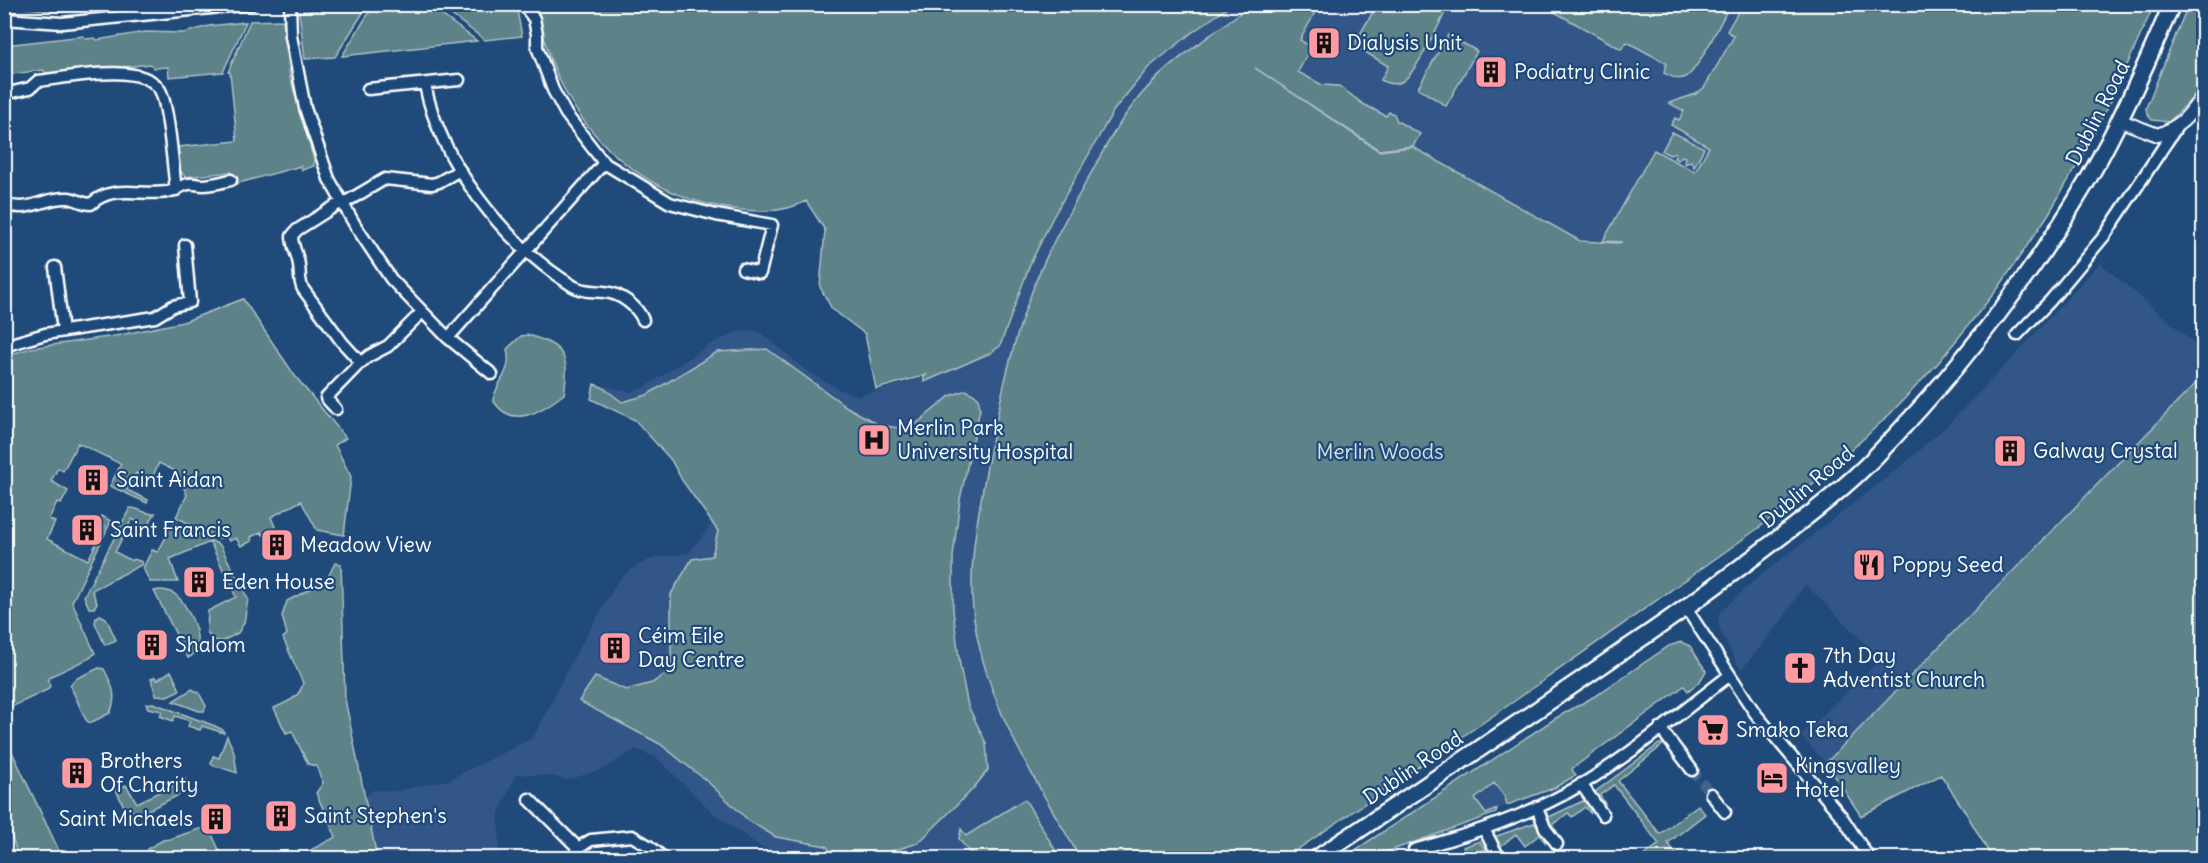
<svg xmlns="http://www.w3.org/2000/svg" width="2208" height="863" font-family="Delius,sans-serif">
<style>
.built{fill:#335787}
.green{fill:#5d8288;stroke:#aec0c4;stroke-width:1.5}
.lines{fill:none;stroke-linecap:round;stroke-linejoin:round}
.minor-tunnel{stroke:#41658e;stroke-width:10;stroke-dasharray:10 5;stroke-linecap:butt}
.minor-casing{stroke:#fff;stroke-width:15}
.tertiary-casing{stroke:#fff;stroke-width:16}
.secondary-casing{stroke:#fff;stroke-width:20}
.minor{stroke:#1f4a7a;stroke-width:10}
.tertiary{stroke:#1f4a7a;stroke-width:12}
.secondary{stroke:#1f4a7a;stroke-width:15}
.labels{text-anchor:middle;stroke-width:4.5;stroke-linejoin:round;paint-order:stroke}
.poi-label{font-size:21px;fill:#fff;stroke:#1f4a7a;text-anchor:start}
.street-label{font-size:21px;fill:#fff;stroke:#1f4a7a}
.park-label{font-size:21px;fill:#d6e0e1;stroke:#1f4a7a}
</style>
<rect width="100%" height="100%" fill="#1f4a7a"/>
<filter id="ink" filterUnits="userSpaceOnUse"><feTurbulence type="fractalNoise" baseFrequency=".0167" numOctaves="2"/><feDisplacementMap in="SourceGraphic" scale="12" xChannelSelector="R" yChannelSelector="G"/><feConvolveMatrix kernelMatrix="1 2 1 2 8 2 1 2 1" color-interpolation-filters="sRGB"/></filter>
<g filter="url(#ink)">
<path class="built" d="M1173,5H1823L1686,226L1618,243L1580,241L1413,147L1379,150L1255,68L1247,73L1211,84L1203,92L1190,97L1159,105L1134,115L1127,122L1118,153L1122,159L1103,346L1089,727L1091,741L1111,763L1161,794L1166,807L1164,821L1148,841L1141,846L1132,858H786L759,846L711,811L657,758L636,749L603,769L567,780L552,776L516,774L499,813V858H377L365,796L373,790L397,791L448,780L533,738L573,659L618,581L630,570L653,558L689,553L712,523L682,480L671,460L635,420L591,399L594,384L631,392L645,387L709,345L737,332L753,330L761,333L807,371L838,389L858,396L923,378L957,356Z
M2100,263L2203,350V376L1826,763L1801,736L1881,659L1805,584L1782,620L1743,668L1740,669L1721,632L1718,622L1719,613L1756,579L1899,468L1949,424L2022,348Z
M1495,783L1505,797L1507,805L1486,814L1474,798Z"/>
<path class="green" d="M91,4V8L62,12L19,7L18,5Z
M1251,4L1322,5L1318,11H1316L1300,40L1311,47L1298,72L1322,85L1339,86L1363,104L1386,116L1389,112L1394,114L1397,121L1420,134L1413,146L1379,150L1255,68L1379,151L1413,147L1580,241L1617,243L1622,242L1603,241L1654,150L1695,172L1709,147L1671,125L1675,118L1679,120L1684,111L1669,103L1696,94L1704,88L1734,36L1727,31L1742,5H2154L2111,101L2079,162L2048,215L1999,287L1939,362L1890,414L1820,479L1760,527L1516,700L1285,858H1080C1038,784 989,711 975,625C966,571 978,515 988,462C999,406 1010,350 1030,297C1044,257 1065,220 1085,184C1100,157 1114,129 1133,105C1165,62 1210,38 1251,4Z
M368,5L335,57L305,59L299,12Z
M380,5H428L477,41L342,56L373,6Z
M438,5H516L522,36L485,40Z
M538,5V4L1231,5L1190,34L1148,68L1114,110L1052,219L1030,264L1000,346L990,353L924,382V377L926,375L876,389L865,334L832,309L820,287L825,230L806,201C782,214 753,212 726,208C623,191 550,106 538,5Z
M1377,5H1449C1440,22 1417,71 1403,81C1395,86 1388,84 1381,80L1388,66L1357,47L1356,41Z
M1542,5H1730C1722,19 1698,71 1686,77C1678,81 1670,76 1664,73L1666,63L1627,42L1621,49Z
M2188,5H2203V87L2169,122L2152,120L2147,114L2146,108Z
M283,20L290,77L314,160V166L302,170L301,166L235,184L231,172L185,177L180,170L178,147L237,141L230,72H228L250,21Z
M246,22L223,72L169,77L168,67L154,68L150,64L49,76L43,70L5,75V45L84,36L85,39L95,38L97,40L145,32L184,33L209,26Z
M1448,35L1477,51L1446,106L1418,88Z
M1672,132L1704,148L1694,167L1691,161L1685,164L1684,163L1685,157L1682,156L1678,160L1674,158L1676,153L1674,152L1670,155L1662,151Z
M243,299L295,376L346,438L335,445L351,477L344,535L317,530L301,501L271,517L276,529L263,535L261,532L251,537L252,541L241,546L236,538L229,541L226,535L219,539L176,517L187,495L177,472L159,463L151,480L136,473L127,490L148,500L147,503L110,486L121,464L78,443L63,471L58,468L51,481L68,491L61,504L57,502L49,519L55,522L47,539L88,560L105,526L99,523L102,516L111,521L72,602L95,653L90,658L51,676L48,680L50,686L47,690L5,710V356L31,348L115,336L183,322Z
M528,335C565,346 570,356 564,394C542,411 512,431 493,400C497,380 513,372 507,349L521,336Z
M767,349L847,407L879,425L899,428L916,424L950,396L966,390L978,397L980,409L960,499L953,557V610L960,666L968,706L986,743L988,770L972,790L918,843L882,854L878,858H837L826,846L776,837L749,821L708,782L660,744L579,701L595,677L626,690L652,683L671,670V594L692,559L712,556L718,531L682,480L671,460L635,420L591,399L594,384L602,387L622,402L647,395L717,352Z
M2203,376V858H1992L1966,813L1941,775L1861,816L1826,763Z
M130,508C139,507 145,516 155,513L147,527L132,519L115,552L132,561L134,559L142,562L141,565L94,589L92,591L97,603L94,608H89L84,596Z
M174,522L220,545L248,599L244,623L238,633L223,641L212,640L207,632L208,611L236,597L210,542L170,559L178,582H150L143,568L152,550L158,552Z
M335,563L341,564L345,699L377,858H300L299,856L336,837L316,793L323,783L316,766L308,764L292,731L286,733L274,708C287,702 300,698 303,683L283,638L287,634L282,616L287,601L326,581Z
M159,590C167,590 175,592 180,599C191,611 208,649 188,658L154,591Z
M100,615L106,618L116,640L105,645L95,623L96,618Z
M1681,642L1690,646L1706,671L1700,681L1688,691L1684,686L1573,768L1572,770L1576,775L1554,788L1507,805L1505,797L1494,783L1475,799L1486,814L1497,809L1496,813L1370,858H1343L1556,718L1595,696L1669,646Z
M99,668L104,669C112,684 118,696 110,713L90,723L86,720L70,685L75,679Z
M171,671L180,690L167,696L156,695L151,679L155,677L157,680Z
M192,689L199,693L206,706L204,711H199L173,701Z
M153,703L215,726L223,730L224,733L202,726L200,730L188,726L190,721L175,716L173,721L160,716L162,711L148,708L146,704Z
M227,736L234,752L237,773L211,764L213,756L219,758Z
M5,737L61,855L59,858H18L5,813Z
M1659,744H1664L1618,781L1660,834L1698,805L1705,814L1668,843L1679,858H1641L1659,844L1614,785L1600,795L1605,804L1599,802L1595,792Z
M185,779L179,795L130,819L116,790L126,785L137,803Z
M1023,800L1026,801L1060,858H974L959,839L961,829L966,836Z
M1583,801L1589,806L1591,814L1585,807L1572,817L1568,813L1552,825L1558,833H1556L1550,825L1549,817Z
M1534,823L1544,836L1545,842L1539,835L1525,846L1516,834L1501,846L1505,855L1500,852L1494,837Z
M208,826L223,858H161L160,857L151,858L147,849L163,840L170,839Z
M1480,841L1489,858H1469L1463,847Z"/>
<g class="lines">
<path class="minor-tunnel" d="M1692,770L1711,794"/>
<defs>
<path id="minor" d="M290,4L291,36L305,108L329,179L355,225L391,279L448,338L604,163
M526,4V8L534,19L537,34V47L553,90L566,114L604,163L670,203L716,215L772,225L760,273L743,269
M4,19L62,23L251,4
M425,85C441,164 505,244 573,286C583,292 593,291 604,292C620,293 637,306 643,320
M368,89L459,80
M4,94L30,88L38,81C67,78 143,61 160,90C169,107 173,168 176,190
M343,201L297,230L292,236C292,245 296,252 298,260C301,270 298,280 303,289L342,342L361,363
M344,203L385,179L432,184L439,182L460,170
M4,204C30,214 44,196 69,198C76,199 83,204 91,204C112,184 141,196 167,192C175,191 181,185 189,184C193,183 198,185 203,185C212,185 222,182 231,180
M55,267L63,331
M2017,335L2050,301L2105,235L2176,128
M448,338L492,374
M4,346L45,334L155,317L173,306L190,302L185,245
M336,409L326,398L359,364L369,356L388,346L422,312
M1686,608L1755,713L1842,817L1869,858
M1660,728L1692,770
M1581,784L1603,815
M1711,794L1725,812
M529,799L578,848
M1537,807L1545,828L1557,844
M1484,829L1499,858
M1414,850C1471,834 1528,816 1579,786C1633,754 1681,712 1730,675
M572,858L578,848L591,840L632,836L649,846L664,858"/>
<path id="tertiary" d="M2119,120L2158,135C2183,125 2189,116 2204,94"/>
<path id="secondary" d="M1317,858C1422,788 1526,718 1630,646C1680,613 1728,577 1775,541C1809,515 1845,488 1875,457C1955,374 2028,282 2086,183C2119,126 2146,65 2172,4"/>
</defs>
<use href="#minor" class="minor-casing"/>
<use href="#tertiary" class="tertiary-casing"/>
<use href="#secondary" class="secondary-casing"/>
<use href="#minor" class="minor"/>
<use href="#tertiary" class="tertiary"/>
<use href="#secondary" class="secondary"/>
</g>
</g>
<defs>
<symbol id="building-square" viewBox="-11 -11 22 22"><rect x="-9" y="-9" width="18" height="18" rx="4" fill="#ff9aa2" stroke="#1f4a7a"/><path d="M-4-6H4V6H1V3H-1V6H-4ZM-2.5-4.3h1.7v1.8h-1.7ZM.8-4.3h1.7v1.8H.8ZM-2.5-1h1.7V.8h-1.7ZM.8-1h1.7V.8H.8Z" fill="#111"/></symbol>
<symbol id="hospital-square" viewBox="-11 -11 22 22"><rect x="-9" y="-9" width="18" height="18" rx="4" fill="#ff9aa2" stroke="#1f4a7a"/><path d="M-5-5h3v3.5h4V-5h3V5h-3V1.5h-4V5h-3Z" fill="#111"/></symbol>
<symbol id="restaurant-square" viewBox="-11 -11 22 22"><rect x="-9" y="-9" width="18" height="18" rx="4" fill="#ff9aa2" stroke="#1f4a7a"/><path d="M-5-6h1v4h1v-4h1v4h1v-4h1v5L-1.5 .5V6h-2V.5L-5-1ZM5-6V6H3V1.5H1.5Q1.5-4 5-6Z" fill="#111"/></symbol>
<symbol id="church-square" viewBox="-11 -11 22 22"><rect x="-9" y="-9" width="18" height="18" rx="4" fill="#ff9aa2" stroke="#1f4a7a"/><path d="M-1.2-6h2.4v3.5h3.3v2.4h-3.3V6h-2.4V-.1h-3.3v-2.4h3.3Z" fill="#111"/></symbol>
<symbol id="supermarket-square" viewBox="-11 -11 22 22"><rect x="-9" y="-9" width="18" height="18" rx="4" fill="#ff9aa2" stroke="#1f4a7a"/><path d="M-6-5.5h2.5l.6 2H6L4.5 2H-2.5L-4.4-4H-6ZM-1.5 3.2a1.3 1.3 0 1 0 .1 0ZM3 3.2a1.3 1.3 0 1 0 .1 0Z" fill="#111"/></symbol>
<symbol id="hotel-square" viewBox="-11 -11 22 22"><rect x="-9" y="-9" width="18" height="18" rx="4" fill="#ff9aa2" stroke="#1f4a7a"/><path d="M-6-4.5h1.5V1H6V5H4.5V3h-9V5H-6ZM-4 0a1.8 1.8 0 1 1 3.6 0ZM.5 0V-2.5h3Q6-2.5 6 0Z" fill="#111"/></symbol>
</defs>
<g fill-rule="evenodd">
<use href="#building-square" x="1305" y="24" width="38" height="38"/>
<use href="#building-square" x="1472" y="53" width="38" height="38"/>
<use href="#hospital-square" x="855" y="421" width="38" height="38"/>
<use href="#building-square" x="1991" y="432" width="38" height="38"/>
<use href="#building-square" x="74" y="461" width="38" height="38"/>
<use href="#building-square" x="68" y="511" width="38" height="38"/>
<use href="#building-square" x="258" y="526" width="38" height="38"/>
<use href="#restaurant-square" x="1850" y="546" width="38" height="38"/>
<use href="#building-square" x="180" y="563" width="38" height="38"/>
<use href="#building-square" x="133" y="626" width="38" height="38"/>
<use href="#building-square" x="596" y="629" width="38" height="38"/>
<use href="#church-square" x="1781" y="649" width="38" height="38"/>
<use href="#supermarket-square" x="1694" y="711" width="38" height="38"/>
<use href="#building-square" x="58" y="754" width="38" height="38"/>
<use href="#hotel-square" x="1753" y="759" width="38" height="38"/>
<use href="#building-square" x="262" y="797" width="38" height="38"/>
<use href="#building-square" x="197" y="800" width="38" height="38"/>
</g>
<g class="labels">
<g class="poi-label">
<text x="1347" y="50">Dialysis Unit</text>
<text x="1514" y="79">Podiatry Clinic</text>
<text x="897" y="435">Merlin Park<tspan x="897" dy="24">University Hospital</tspan></text>
<text x="2033" y="458">Galway Crystal</text>
<text x="116" y="487">Saint Aidan</text>
<text x="110" y="537">Saint Francis</text>
<text x="300" y="552">Meadow View</text>
<text x="1892" y="572">Poppy Seed</text>
<text x="222" y="589">Eden House</text>
<text x="638" y="643">Céim Eile<tspan x="638" dy="24">Day Centre</tspan></text>
<text x="175" y="652">Shalom</text>
<text x="1823" y="663">7th Day<tspan x="1823" dy="24">Adventist Church</tspan></text>
<text x="1736" y="737">Smako Teka</text>
<text x="100" y="768">Brothers<tspan x="100" dy="24">Of Charity</tspan></text>
<text x="1795" y="773">Kingsvalley<tspan x="1795" dy="24">Hotel</tspan></text>
<text x="304" y="823">Saint Stephen's</text>
<text x="193" y="826" text-anchor="end">Saint Michaels</text>
</g>
<g class="street-label">
<text transform="translate(2098 113) rotate(-63)" y="7">Dublin Road</text>
<text transform="translate(1807 487) rotate(-40)" y="7">Dublin Road</text>
<text transform="translate(1413 768) rotate(-34)" y="7">Dublin Road</text>
</g>
<g class="park-label">
<text x="1380" y="459">Merlin Woods</text>
</g>
</g>
<rect width="2208" height="863" fill="none" stroke="#1f4a7a" stroke-width="24"/>
<rect x="12" y="12" width="2184" height="839" fill="none" stroke="#fff" stroke-width="2" filter="url(#ink)"/>
</svg>
